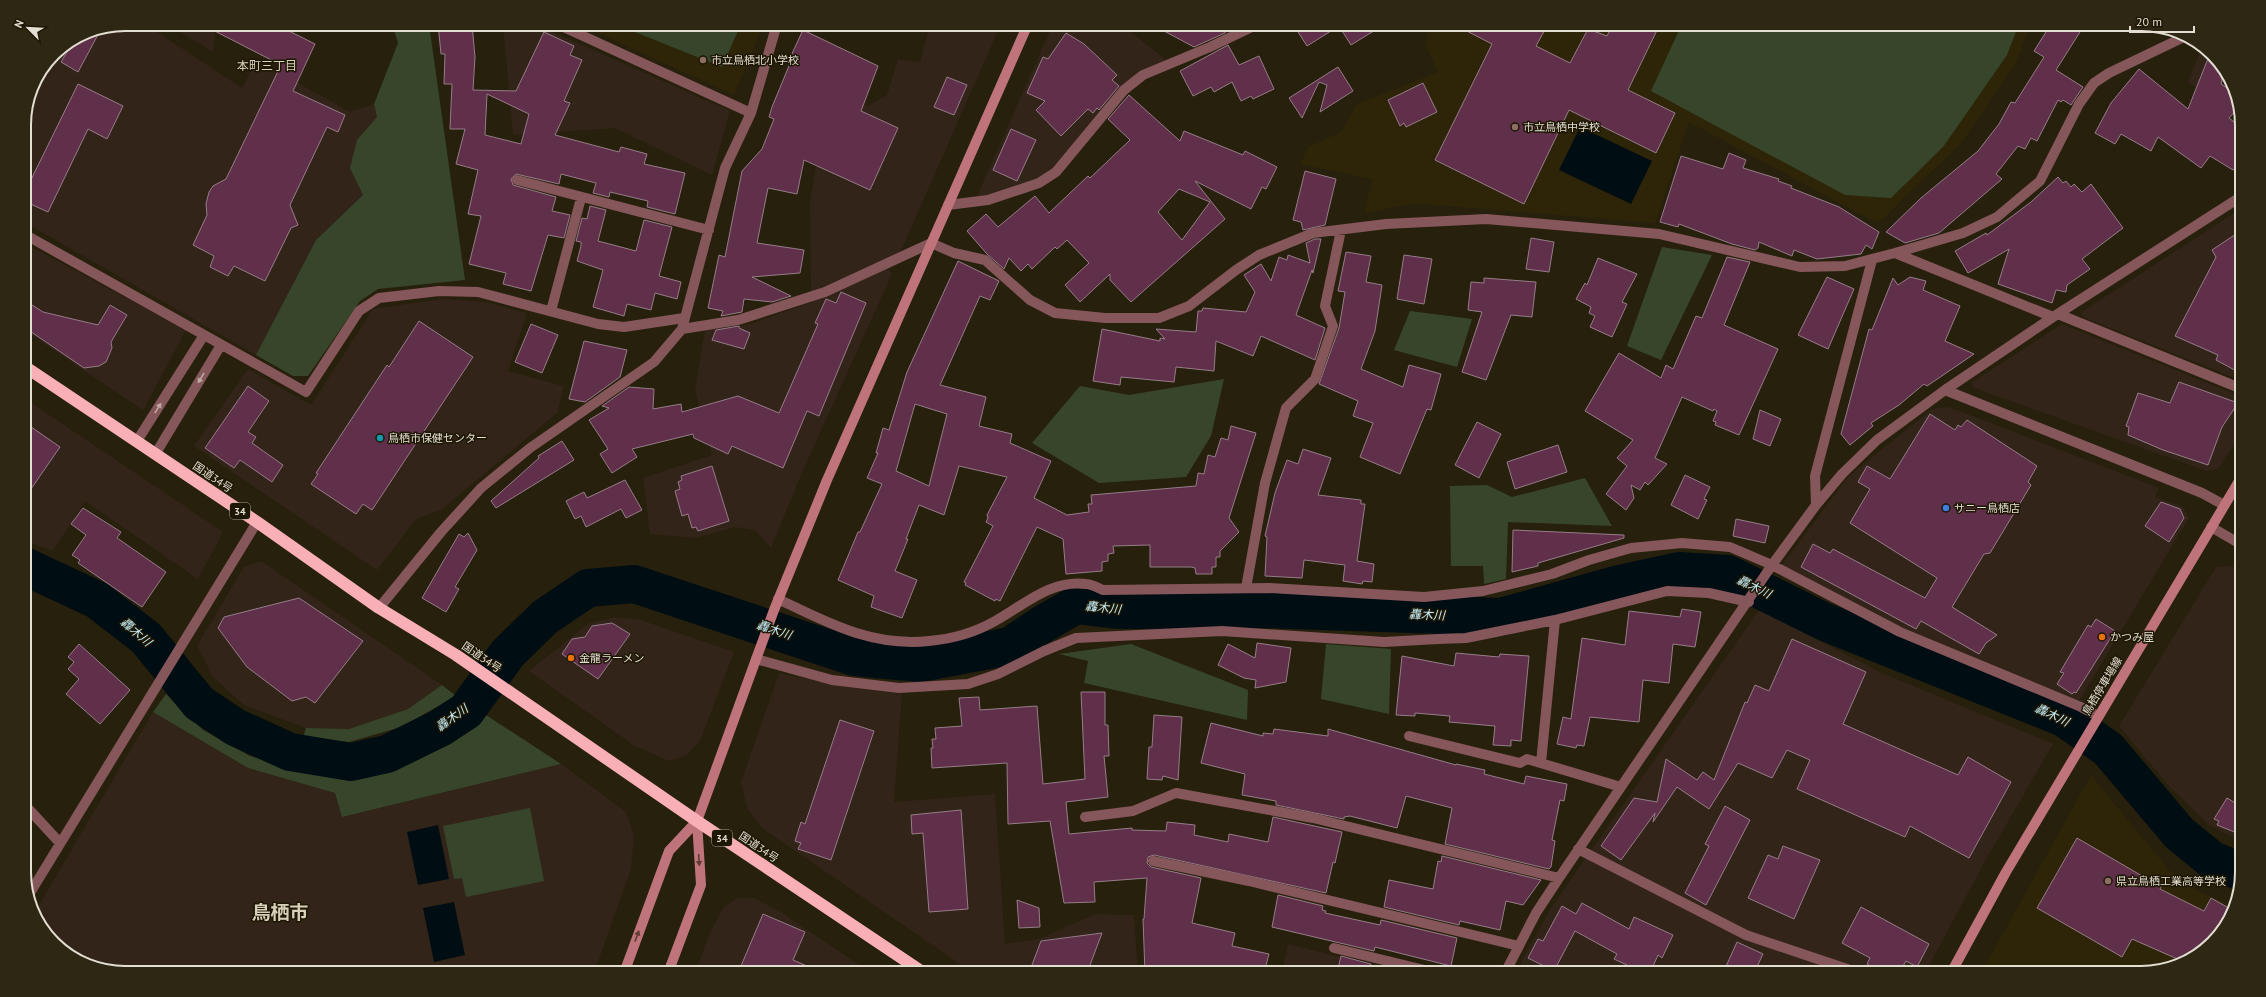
<svg xmlns="http://www.w3.org/2000/svg" width="2266" height="997" font-family="'PT Sans','Noto Sans JP',sans-serif">
<style>
.commercial{fill:#332419}
.built{fill:#2e2509}
.green{fill:#37462b}
.water{fill:#000d13}
.lines{fill:none;stroke-linecap:round;stroke-linejoin:round}
.river{stroke:#000d13;stroke-width:38}
.building{fill:#602f4a;stroke:#957d88;fill-rule:evenodd}
.street{stroke:#85565a;stroke-width:10}
.secondary{stroke:#bf747b;stroke-width:10}
.highway{stroke:#f8b0b6;stroke-width:12}
.oneway{fill:#bda8a2}
.oneway2{fill:#5e3c34}
.education-dot{fill:#8d6e63;stroke:#1d1704;stroke-width:1.5}
.culture-dot{fill:#0f9aa8;stroke:#1d1704;stroke-width:1.5}
.shop-dot{fill:#3f7fe0;stroke:#1d1704;stroke-width:1.5}
.food-dot{fill:#e8710a;stroke:#1d1704;stroke-width:1.5}
.labels{text-anchor:middle;stroke-width:3;stroke-linejoin:round;paint-order:stroke}
.shield{fill:#1d1704;stroke:#a7a294;stroke-width:1}
.shield-label{font-size:10px;font-weight:bold;fill:#e2ded2}
.poi-label{font-size:11px;fill:#e2ded2;stroke:#1d1704;text-anchor:start}
.street-label{font-size:11px;fill:#e2ded2;stroke:#1d1704}
.neighbourhood-label{font-size:12px;fill:#d9d0b8;stroke:#1d1704}
.water-label{font-size:12px;font-style:italic;fill:#c3eaf6;stroke:#1d1704}
.town-label{font-size:19px;font-weight:bold;fill:#d9d0b8;stroke:#1d1704}
.rim{fill:none;stroke:#e2ded2;stroke-width:2}
</style>
<rect width="100%" height="100%" fill="#27200c"/>
<path class="commercial" d="M125,24H145L242,88L257,60L350,112L374,104L377,117L357,140L363,195L316,240L256,355L24,222V118L32,86L54,53L86,32Z
M167,24H216L213,52Z
M503,24H535L730,111L712,175L615,128L513,135Z
M934,24H1001L900,253L811,293L810,202L816,166L823,165L836,94L868,106L887,95L898,59L920,62L928,32Z
M1053,24H1121L1166,60L1129,80L1067,156L1040,178L986,196H977Z
M2201,49L2225,68L2242,118L2188,82Z
M2242,208V381L2083,317L2080,313Z
M24,243L186,330L143,410L24,330Z
M888,268L892,274L801,475L771,548L755,530L735,527L695,538L650,534L643,478L712,455L695,390L705,330L747,325L812,302Z
M441,299L486,302L527,313L508,371L563,386L558,412L441,510L416,519L377,570L194,446L248,369L311,405L373,309Z
M2062,324L2242,397V432L2218,469L2207,471L1974,388L1971,383Z
M24,398L223,532L198,579L85,501L53,551L24,540Z
M1949,407L2159,488L2155,497L2183,507L2189,518L2079,701L1898,626L1782,565L1848,477L1932,409Z
M261,561L442,685L408,709L349,729L306,728L244,705L213,677L197,646L244,567Z
M2232,566L2242,572V842L2209,825L2168,785L2119,726L2216,567Z
M1759,610L1882,673L2053,744L1988,856L1925,973H1518L1523,958L1551,908Z
M615,617L641,620L734,652L700,741L685,756L669,761L635,746L529,671L589,623Z
M779,673L841,686L902,694L894,802L995,794L1005,944L1039,939L1095,914L1134,915L1138,973H973L762,828L747,808L741,782Z
M153,712L248,768L335,793L342,817L561,764L625,811L634,834L631,869L594,973H125L86,965L45,933L36,910Z
M737,898H754L781,912L871,973H695L710,932L724,907Z
M1288,944L1405,973H1282Z"/>
<path class="built" d="M578,24H764L734,95Z
M1430,24H2031L2015,65L1962,142L1884,218L1875,222L1689,122L1655,223L1424,204L1403,205L1364,214L1372,179L1300,164L1309,146L1340,133L1357,104L1438,72L1425,44Z
M2091,775L2169,870L2198,891L2235,907L2234,911L2198,956L2142,973H1981Z"/>
<path class="green" d="M392,24H429L465,280L378,289L360,301L308,376H293L256,355L316,240L363,195L350,168L357,140L377,117L374,104L398,43Z
M615,24H741L722,67Z
M1682,24H2019L2007,55L1943,147L1891,198L1845,195L1651,91Z
M1662,247L1712,255L1661,360L1627,346Z
M1410,311L1472,319L1457,367L1394,350Z
M1224,379L1211,436L1186,477L1099,483L1032,443L1080,386L1129,395Z
M1585,478L1612,526L1508,522L1506,579L1484,584L1483,566H1451L1450,486L1487,485L1512,497Z
M1131,644L1248,690L1247,720L1084,683L1088,661L1059,654Z
M1326,644L1391,649L1389,714L1321,699Z
M442,685L456,696L401,727L349,742L303,738L306,728L349,729L408,709Z
M166,694L203,730L250,756L312,774L380,773L441,745L486,715L561,764L342,817L335,793L248,768L153,712Z
M530,808L544,881L466,897L462,878L454,879L443,826Z"/>
<path class="water" d="M1580,127L1652,161L1631,204L1559,170Z
M438,825L449,879L418,885L407,832Z
M454,902L465,955L434,962L423,908Z"/>
<g class="lines">
<path class="river" d="M24,566L97,600L146,638L199,703L235,727L290,752L351,762L387,754L440,728L466,711L508,653L545,617L588,588L634,584L854,657L920,663L1010,646L1043,624L1076,605L1120,610L1259,609L1501,617L1619,584L1679,571L1728,574L1825,622L2064,718L2108,749L2179,833L2212,860L2242,872"/>
</g>
<path class="building" d="M201,24H275L315,44L293,91L345,115L338,132L327,127L290,205L298,225L291,228L265,281L234,266L228,276L210,267L214,256L193,245L207,215L206,204L209,192L213,186L226,179L281,65Z
M438,24H472L475,57L473,90L516,91L544,32L574,46L570,55L582,60L564,101L570,103L555,135L619,152L621,147L647,154L644,164L685,173L675,214L647,207L648,201L610,192L609,197L593,193L596,183L561,174L559,184L516,174L511,179L513,185L556,197L552,211L570,215L564,238L548,235L531,291L503,284L506,273L469,264L481,216L468,214L478,170L456,164L465,129H450L452,84H444L445,54H441ZM487,94L529,114L521,144L485,135Z
M1151,24H1228L1225,33L1194,47Z
M1293,24H1385L1351,45L1339,26L1307,46Z
M1453,24H1548L1536,46L1570,63L1588,29L1607,36L1613,24H1660L1628,90L1675,113L1656,153L1569,110L1524,204L1435,160L1492,44Z
M2051,24H2085L2056,70L2083,87L2071,105L2063,100L2061,102L2058,100L2037,141L2031,138L2025,149L2018,146L1996,174L2002,179L1939,233L1905,243L1886,232L1921,198L1978,151L1999,124L2011,102L2015,103L2044,57L2034,51Z
M101,29L78,72L61,62L74,40L86,32Z
M803,30L878,66L861,111L898,128L870,190L804,160L797,194L768,188L757,243L804,250L800,273L752,277L791,296L772,302L744,299L742,312L721,316L723,311L708,308L719,255L725,257L742,171L762,149L774,119L769,117L772,107L791,61L789,60Z
M1066,33L1084,44L1117,75L1112,80L1119,86L1099,110L1097,108L1093,113L1088,109L1061,136L1036,110L1045,101L1027,93L1043,57L1048,59Z
M1228,45L1239,65L1259,56L1274,89L1253,99L1251,96L1241,101L1232,82L1214,92L1211,87L1193,96L1180,71Z
M2209,56L2225,68L2221,84L2233,92L2238,108L2229,118L2242,128V160L2233,170L2210,156L2201,168L2158,137L2151,151L2121,134L2115,144L2095,133L2111,103L2139,69L2188,109Z
M1338,67L1353,91L1320,112L1327,85L1319,82L1302,118L1289,98Z
M947,77L967,85L954,115L934,107Z
M1423,83L1437,112L1406,127L1404,123L1400,126L1388,100Z
M78,84L123,106L107,139L88,129L48,212L24,201V194Z
M1129,95L1180,141L1184,131L1243,155L1245,151L1277,167L1266,189L1262,187L1251,209L1195,181L1225,219L1131,302L1110,280V274L1080,302L1065,285L1089,263L1067,240L1057,249L1055,247L1032,269L1028,264L1021,271L1009,258L1004,269L987,254L967,231L986,214L998,227L1035,196L1049,213L1088,176L1090,178L1130,140L1108,119ZM1179,189L1210,202L1182,240L1158,212Z
M1011,129L1036,140L1017,181L993,170Z
M1729,153L1746,160L1743,168L1779,179L1778,181L1792,186L1791,188L1839,207L1879,232L1872,249L1866,245L1861,254L1817,259L1794,250L1792,256L1759,242L1758,248L1755,250L1732,244L1679,224L1678,227L1660,222L1681,156L1723,169Z
M1305,171L1336,179L1325,225L1303,230L1301,222L1293,220Z
M2058,177L2063,183L2066,181L2071,187L2074,184L2082,192L2091,184L2123,228L2082,259L2090,269L2067,285L2066,292L2056,290L2052,303L1998,284L2009,249L1968,273L1955,251L1986,233L1987,235L2031,202Z
M590,206L606,210L598,241L636,251L644,220L672,227L659,276L681,282L677,299L655,293L651,310L627,304L624,316L593,307L603,270L577,261L581,246V242L576,241L582,218L587,219Z
M2242,230V374L2216,360L2218,355L2175,336L2216,257L2212,250Z
M1531,238L1554,242L1549,272L1526,269Z
M1315,239H1321L1313,273L1312,270L1296,315L1325,328L1315,360L1261,336L1253,356L1216,341L1214,371L1176,367L1174,382L1121,377L1120,385L1093,381L1102,329L1160,341V338L1165,339L1156,329L1196,332L1198,311H1202L1203,308L1246,312L1255,292L1244,275L1261,264L1271,281L1279,257L1287,260L1288,255L1310,263L1306,243Z
M1346,252L1371,256L1366,282L1382,285L1375,331L1361,369L1403,387L1409,365L1441,374L1431,410L1427,409L1400,474L1360,457L1373,423L1353,416L1358,401L1319,384L1339,328L1345,292L1338,291Z
M1404,255L1432,259L1424,304L1397,299Z
M1727,257L1750,262L1724,325L1778,349L1739,435L1715,425L1716,422L1713,421L1717,411L1714,409L1713,411L1682,397L1655,458L1667,464L1648,485L1645,482L1640,490L1631,485L1634,498L1626,510L1606,494L1627,466L1617,458L1633,440L1585,411L1619,353L1661,378L1666,365L1673,369L1696,316L1702,318Z
M1598,258L1637,274L1622,302L1627,304L1612,337L1590,327L1595,316L1589,313L1591,307L1576,299L1585,283L1587,285Z
M958,261L999,281L990,300L980,296L940,385L986,397L979,426L1012,434L1010,443L1051,461L1034,498L1067,515L1089,512L1088,504H1092L1091,495L1196,486L1198,473L1204,474L1208,455L1215,457L1221,438L1228,440L1231,426L1256,433L1229,518L1239,532L1220,551V557H1216V567H1212V574H1196L1195,568L1191,567H1150V545L1113,546L1114,553L1108,554V561L1102,562V571L1066,574L1063,539L1037,527L1000,601L996,599L995,601L965,585L966,583L964,582L993,526L986,522L988,518L987,515L1007,477L959,466L944,515L919,505L906,539H908L895,571L917,580L902,618L871,607L874,596L838,580L858,532H860L882,484L867,478L878,453H876L883,428L889,430L907,372ZM915,404L947,414L929,486L896,471Z
M1827,277L1854,289L1828,349L1798,335Z
M1910,277L1926,281L1923,290L1960,306L1945,341L1974,354L1927,386L1924,384L1899,405L1871,423L1873,426L1850,445L1841,434L1869,329L1872,330L1893,278L1898,285Z
M1484,278L1536,282L1532,317L1511,315L1486,380L1462,372L1482,312L1468,310L1471,282L1484,283Z
M841,292L866,303L819,416L807,411L783,468L732,446L728,454L694,438L693,434L632,449L637,457L612,473L600,454L608,449L589,420L609,408L602,406L629,387L654,389L653,409L681,404L682,412L738,396L779,413L818,324L815,323L826,299L836,303Z
M24,300L43,312L98,325L110,305L127,315L111,342L112,348L106,362L99,366L84,368L24,327Z
M419,321L473,357L372,510L363,504L356,514L311,484L318,474L316,473L387,365L389,367Z
M531,324L558,335L542,373L515,362Z
M739,326V328L750,333L744,349L712,340L716,330Z
M584,341L627,350L620,377L585,402L569,399Z
M2179,382L2238,403L2222,427L2208,465L2163,450L2128,435L2129,427L2126,426L2138,393L2170,403Z
M248,386L269,401L248,432L256,437L252,443L283,465L272,482L240,460L234,468L205,448Z
M1760,410L1781,419L1770,446L1753,439Z
M1930,414L1955,430L1958,425L1961,427L1967,420L2037,466L2028,482L2031,485L1990,553L1984,554L1952,607L1997,635L1986,643L1979,654L1921,621L1916,629L1801,567L1813,544L1830,553L1833,549L1925,598L1937,578L1850,523L1870,489L1858,482L1867,466L1890,479Z
M24,422L60,447L24,499Z
M1477,422L1501,434L1479,478L1455,465Z
M562,441L574,460L496,508L491,501L539,458L538,456Z
M1558,445L1567,472L1515,489L1507,462Z
M1303,449L1331,458L1318,495L1361,500V504H1365L1357,561L1374,564L1372,582L1363,581L1362,584L1343,581L1345,565L1304,560L1302,578L1265,576L1267,537L1265,536L1275,493L1287,460L1298,464Z
M712,466L729,521L698,531L696,527L692,528L688,514L682,516L675,491L680,489L678,482L682,480L681,476Z
M1685,475L1710,487L1704,499L1707,500L1698,519L1671,505Z
M625,480L642,510L626,518L621,509L586,527L581,516L575,519L566,501L584,492L587,498Z
M2161,502L2180,509L2184,518L2169,542L2145,526Z
M83,508L121,532L117,538L166,572L142,607L78,563L80,560L72,555L86,535L71,524Z
M1736,519L1769,526L1765,543L1733,536Z
M1513,530L1624,535V538L1538,563V566L1512,572Z
M468,533L477,550L455,587L459,589L446,612L422,598L459,534L464,537Z
M299,598L363,641L315,703L306,697L292,701L247,667L218,628L224,617Z
M1682,609L1701,612L1695,647L1673,644L1669,683L1643,680L1639,722L1590,717L1584,746L1577,745L1576,748L1557,744L1563,717L1571,719L1582,638L1625,645L1629,611L1680,617Z
M2096,619L2115,631L2076,693L2074,692L2072,694L2057,684L2064,673L2060,672L2088,625L2091,627Z
M612,623L630,634L598,679L562,654L572,639L585,637L592,626Z
M1792,639L1866,672L1843,724L1958,775L1968,757L2011,782L1969,858L1910,826L1905,837L1797,789L1810,760L1787,750L1772,778L1738,763L1709,809L1677,787L1653,822L1655,813L1621,860L1601,846L1634,798L1657,802L1666,759L1697,780L1703,772L1714,780L1745,702L1747,703L1755,685L1769,691Z
M1257,643L1291,648L1286,682L1255,688L1256,680L1244,678L1218,665L1228,644L1255,658Z
M79,644L130,690L100,724L66,694L79,679L68,669L74,662L68,657Z
M1456,653L1499,657L1500,654L1529,656L1521,741L1511,740V746L1493,745L1495,726L1449,722L1450,716L1415,713V716L1396,715L1402,656L1454,666Z
M1081,692H1105V725H1108L1109,756H1104L1108,797L1066,802L1069,834L1132,828V830L1166,831L1167,822L1195,825L1194,835L1228,842L1229,834L1268,842L1273,817L1342,832L1335,863L1333,862L1326,893L1154,855L1148,857L1147,863L1151,867L1201,878L1192,923L1235,933L1232,946L1269,954L1264,973H1145L1143,919H1144L1147,878L1094,882L1095,902L1064,903L1050,821L1008,824L1007,763L932,768L931,748H933L932,739H936L935,728L962,726L959,698L979,697L980,710L1037,706L1043,784L1085,779Z
M1154,715L1182,717L1178,780L1163,776L1162,780L1147,779L1149,747H1152Z
M840,720L874,731L831,860L798,849L801,843L795,841L801,822L805,824Z
M1211,723L1263,736V733L1273,734L1274,729L1328,736V729L1456,765V764L1485,770L1484,774L1524,784L1526,776L1567,784L1564,801L1560,800L1552,840L1555,841L1551,867L1549,869L1445,844L1452,808L1406,796L1397,828L1350,816L1344,817V819L1276,805V801L1242,795L1245,774L1201,763Z
M2227,798L2242,807V835L2217,825L2219,821L2214,819Z
M1725,806L1750,820L1706,905L1685,893L1709,846L1705,844Z
M961,810L968,909L929,912L923,833L912,834L911,815Z
M2077,838L2161,887L2160,889L2204,911L2211,898L2234,911L2198,956L2182,961L2132,939L2122,957L2037,908Z
M1783,846L1820,860L1794,919L1748,898L1768,855L1778,859Z
M1442,856L1541,880L1523,905L1506,901L1500,930L1460,921L1459,925L1384,907L1389,880L1433,889L1438,861L1441,862Z
M1278,895L1323,906L1322,910L1326,911L1325,913L1380,925L1381,920L1457,938L1451,966L1375,947L1374,951L1272,927Z
M1017,900L1039,908L1040,927L1019,928Z
M1582,903L1629,929L1634,917L1673,935L1662,958L1658,955L1650,973H1624L1627,965L1614,959L1617,954L1575,931L1554,971L1528,958L1538,939L1543,941L1562,906L1576,914Z
M1861,907L1929,944L1917,967L1906,961L1899,973H1883L1867,964L1870,958L1842,943Z
M763,914L805,932L793,960L823,973H738Z
M1102,933L1087,973H1029L1041,941Z
M1737,942L1763,954L1754,973H1723Z
M1341,956L1371,964L1368,973H1337Z"/>
<g class="lines">
<path class="street" d="M557,24L751,113
M517,180L709,230
M948,205L988,200L1039,183L1056,172L1124,90L1143,75L1210,47L1258,24
M24,234L306,392L359,311L379,298L439,291L478,292L598,324L624,327L684,318
M1895,253L1963,233L1997,217L2040,181L2079,104L2094,83L2109,73L2186,36
M551,311L581,198
M2058,314L2242,389
M682,329L738,320L825,292L931,243L954,253L985,260L1030,300L1055,313L1105,318H1159L1189,306L1236,270L1259,255L1313,233L1386,224L1486,219L1659,234L1800,267L1845,266L1895,253L2053,317
M1945,390L2202,493L2224,505
M137,441L204,335
M156,453L221,345
M1816,505L1815,476L1872,260
M2211,527L2242,545
M1246,588L1265,483L1286,408L1315,379L1333,326L1325,306L1341,230
M778,599C828,623 872,647 929,641C951,639 976,632 995,621C1024,605 1051,579 1086,584C1092,584 1098,588 1103,590L1269,588L1424,597L1483,591L1552,574L1589,560L1631,548L1682,543L1730,547L1772,565L1900,632L2081,707L2098,716
M379,608L441,532L481,488L530,448L654,362L682,329L725,168L751,113L777,24
M756,659L832,680L899,688L968,684L998,674L1044,651L1076,638L1222,631L1384,642L1438,639L1466,638L1555,620L1667,591L1709,593L1749,602
M1409,736L1520,763L1527,759L1621,787
M1541,763L1555,620
M24,804L60,843
M1085,817L1133,811L1176,793L1313,818L1559,878
M1578,849L1746,935L1859,973
M1153,861L1249,881L1519,946
M30,893L257,522
M1334,948L1437,973
M1505,973L1536,913L1559,878L1772,565L1816,505L1842,474L1877,440L1945,390L2053,317L2242,196"/>
<path class="secondary" d="M624,973L669,851L697,821L774,610L827,480L1028,24
M668,973L701,885L697,821
M1951,973L2006,872L2242,476"/>
<path class="highway" d="M24,366L257,522L379,608L456,655L697,821L924,973"/>
</g>
<defs><path id="oneway-solid" d="M-6-.8H1V-3.2L6.5 0L1 3.2V.8H-6Z"/></defs>
<g class="oneway">
<use href="#oneway-solid" transform="translate(201 378) rotate(121)"/>
<use href="#oneway-solid" transform="translate(158 408) rotate(-58)"/>
</g>
<g class="oneway2">
<use href="#oneway-solid" transform="translate(699 860) rotate(87)"/>
<use href="#oneway-solid" transform="translate(637 936) rotate(-70)"/>
</g>
<g class="education-dot">
<circle cx="703" cy="60" r="4"/>
<circle cx="1515" cy="127" r="4"/>
<circle cx="2108" cy="881" r="4"/>
</g>
<circle class="culture-dot" cx="380" cy="438" r="4"/>
<circle class="shop-dot" cx="1946" cy="508" r="4"/>
<g class="food-dot">
<circle cx="2102" cy="637" r="4"/>
<circle cx="571" cy="658" r="4"/>
</g>
<g class="labels">
<g class="shield">
<rect x="230" y="503" width="20" height="16" rx="3"/>
<rect x="712" y="830" width="20" height="16" rx="3"/>
</g>
<g class="shield-label">
<text x="240" y="515">34</text>
<text x="722" y="842">34</text>
</g>
<g class="poi-label">
<text x="711" y="64">市立鳥栖北小学校</text>
<text x="1523" y="131">市立鳥栖中学校</text>
<text x="388" y="442">鳥栖市保健センター</text>
<text x="1954" y="512">サニー鳥栖店</text>
<text x="2110" y="641">かつみ屋</text>
<text x="579" y="662">金龍ラーメン</text>
<text x="2116" y="885">県立鳥栖工業高等学校</text>
</g>
<g class="street-label">
<text transform="translate(213 477) rotate(34)" y="4">国道34号</text>
<text transform="translate(482 657) rotate(34)" y="4">国道34号</text>
<text transform="translate(2102 686) rotate(-59)" y="4">鳥栖停車場線</text>
<text transform="translate(759 847) rotate(34)" y="4">国道34号</text>
</g>
<g class="neighbourhood-label">
<text x="267" y="70">本町三丁目</text>
</g>
<g class="water-label">
<text transform="translate(1754 587) rotate(26)" y="4">轟木川</text>
<text transform="translate(1103 608) rotate(6)" y="4">轟木川</text>
<text transform="translate(1427 615) rotate(2)" y="4">轟木川</text>
<text transform="translate(774 630) rotate(18)" y="4">轟木川</text>
<text transform="translate(136 632) rotate(41)" y="4">轟木川</text>
<text transform="translate(2052 715) rotate(25)" y="4">轟木川</text>
<text transform="translate(452 718) rotate(-36)" y="4">轟木川</text>
</g>
<g class="town-label">
<text x="280" y="919">鳥栖市</text>
</g>
</g>
<path d="M0 0H2266V997H0ZM125 31H2141A94 94 0 0 1 2235 125V872A94 94 0 0 1 2141 966H125A94 94 0 0 1 31 872V125A94 94 0 0 1 125 31Z" fill="#2d2714" fill-rule="evenodd"/>
<path class="rim" d="M125 31H2141A94 94 0 0 1 2235 125V872A94 94 0 0 1 2141 966H125A94 94 0 0 1 31 872V125A94 94 0 0 1 125 31Z"/>
<g transform="translate(28 28) rotate(294)" stroke="#1d1704" stroke-width="3" paint-order="stroke">
<path d="M0-3L7 15L0 10L-7 15Z" fill="#e2ded2"/>
<text y="-6" font-size="11" font-weight="bold" text-anchor="middle" fill="#e2ded2">N</text>
</g>
<path d="M2130 26v6h64v-6" fill="none" stroke="#e2ded2" stroke-width="2"/>
<text x="2136" y="26" font-size="12" fill="#e2ded2" stroke="#1d1704" stroke-width="3" paint-order="stroke">20 m</text>
</svg>
